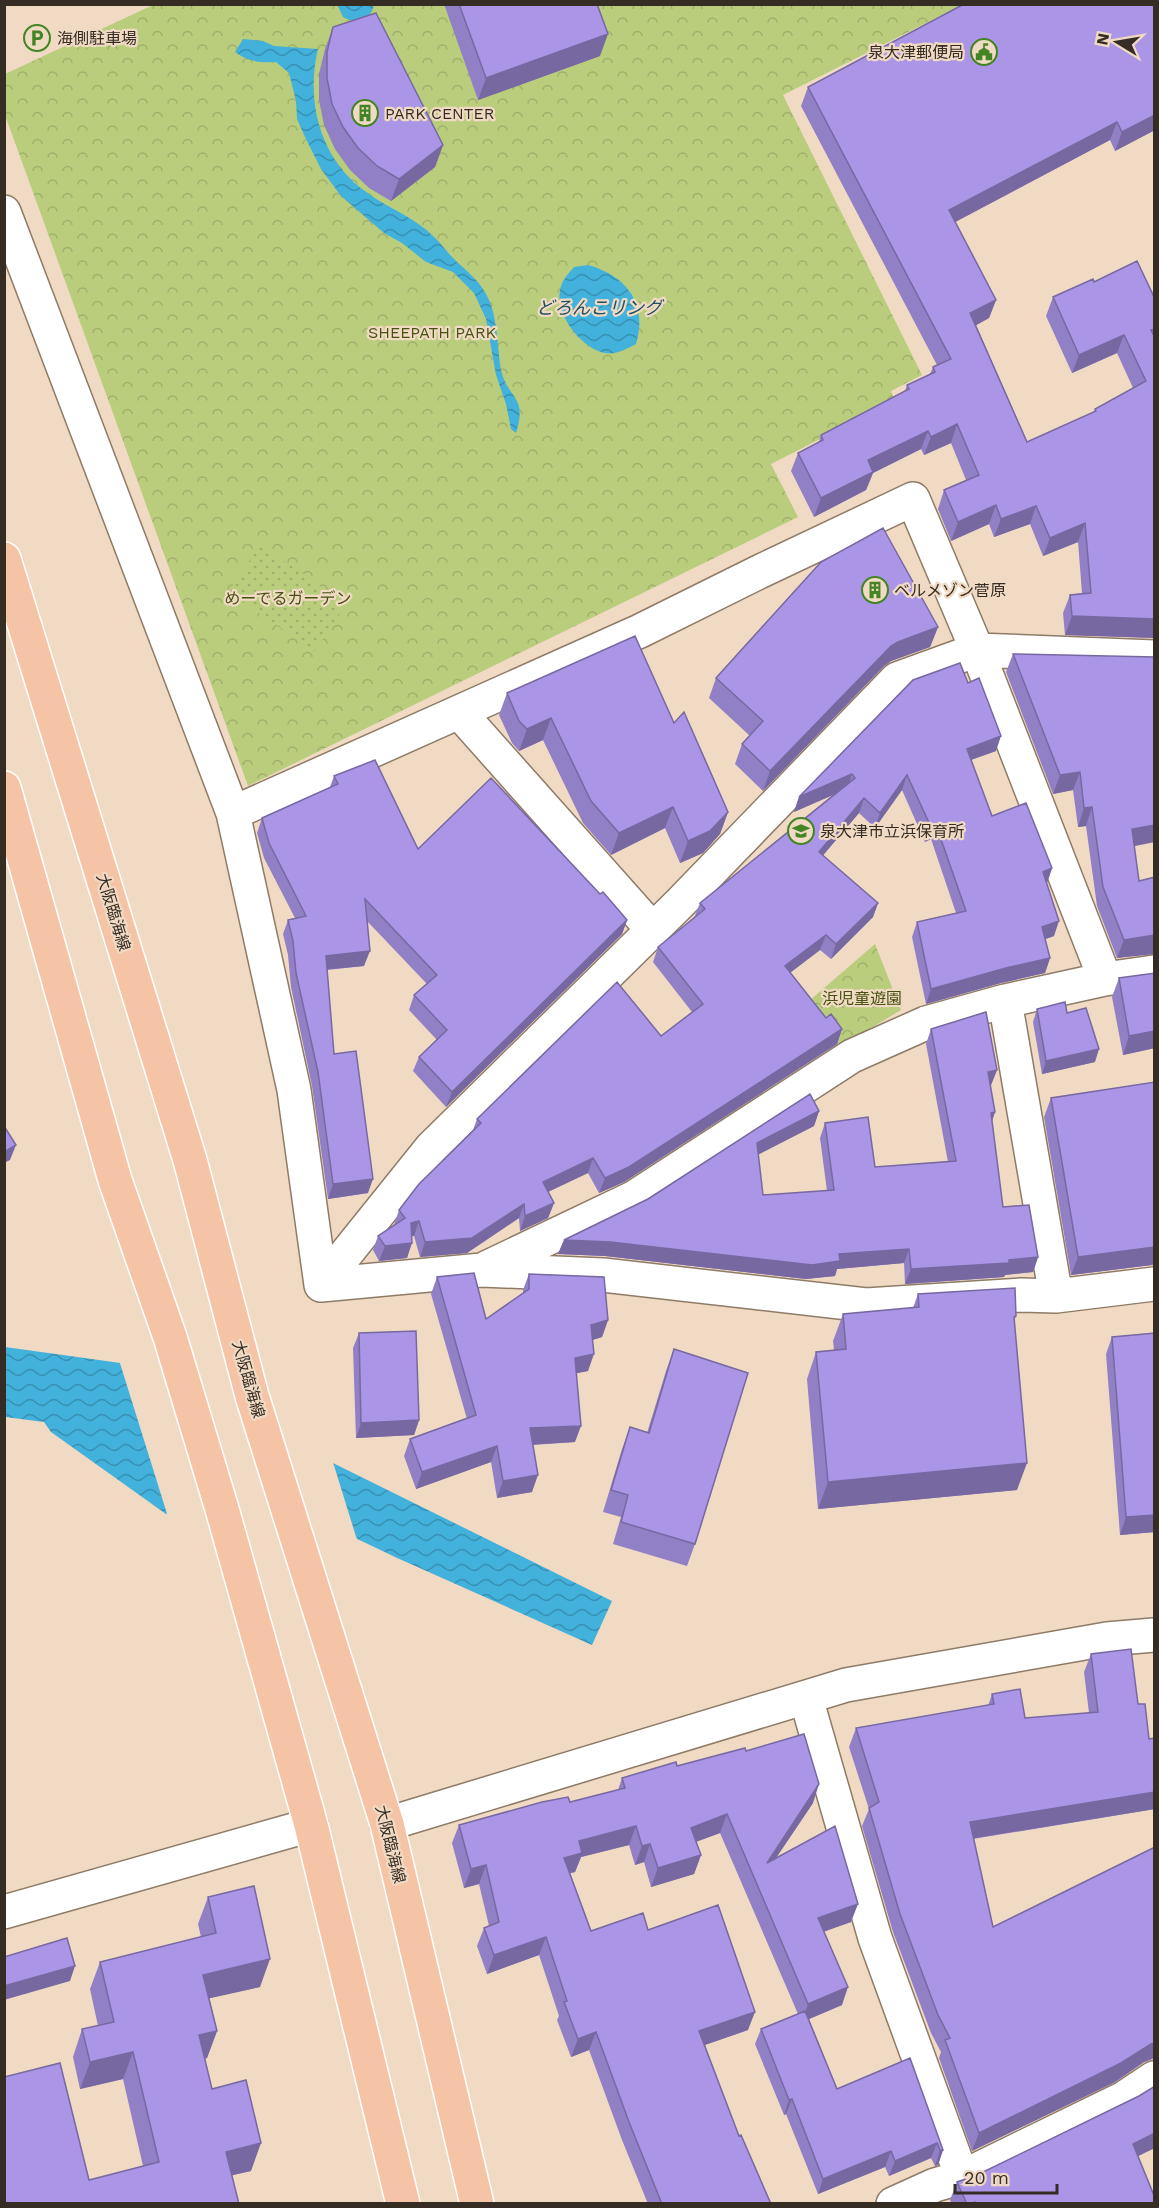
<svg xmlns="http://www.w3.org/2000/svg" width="1159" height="2208" font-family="'Work Sans','Noto Sans JP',sans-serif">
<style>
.park{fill:url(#park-crowns)}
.garden{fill:url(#garden-dots)}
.water{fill:url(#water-waves)}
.pier{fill:#f0dac4}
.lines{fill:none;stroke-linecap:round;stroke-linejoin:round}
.street-casing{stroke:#8e7b66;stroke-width:36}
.secondary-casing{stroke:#8e7b66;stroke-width:36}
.primary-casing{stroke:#fff;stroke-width:36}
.street{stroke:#fff;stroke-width:33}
.secondary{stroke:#fff;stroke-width:33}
.primary{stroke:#f5c4a6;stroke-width:33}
.wall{fill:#9280c6}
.shaded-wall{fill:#7768a1}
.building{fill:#aa95e6;stroke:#7768a1;stroke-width:1.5}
.labels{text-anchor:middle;stroke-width:4.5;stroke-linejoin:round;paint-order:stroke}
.poi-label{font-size:16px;fill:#352d24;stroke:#f0dac4;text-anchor:start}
.park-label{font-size:16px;fill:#455211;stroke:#f0dac4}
.street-label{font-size:16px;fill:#352d24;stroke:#f0dac4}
.water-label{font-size:18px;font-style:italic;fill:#214e61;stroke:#f0dac4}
</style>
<defs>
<pattern id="park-crowns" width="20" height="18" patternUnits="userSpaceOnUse" patternTransform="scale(1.5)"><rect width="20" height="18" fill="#b9cd7d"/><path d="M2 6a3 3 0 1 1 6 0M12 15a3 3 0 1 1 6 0" fill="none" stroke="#a0b06c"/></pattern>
<pattern id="garden-dots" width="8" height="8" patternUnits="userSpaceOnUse" patternTransform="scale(1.5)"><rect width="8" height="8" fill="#b9cd7d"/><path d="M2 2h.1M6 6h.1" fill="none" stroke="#a0b06c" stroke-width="1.8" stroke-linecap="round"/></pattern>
<pattern id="water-waves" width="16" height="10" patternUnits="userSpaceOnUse" patternTransform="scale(1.5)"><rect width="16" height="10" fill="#42b1dc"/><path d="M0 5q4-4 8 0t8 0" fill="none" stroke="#3890b2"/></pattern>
</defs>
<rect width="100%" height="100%" fill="#f0dac4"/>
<path class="park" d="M153,5H962L783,95L922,375L891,391L895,401L771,464L798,517L248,786L5,115V74Z
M875,944L901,1010L831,1052L801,1008Z"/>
<path class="garden" d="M260,545L347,603L315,651L228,592Z"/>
<path class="water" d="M337,4L374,5C371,20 356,25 343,17Z
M243,39L263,41L274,46L318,49C305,103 321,162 369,194C390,209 416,218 434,237C441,243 446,251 452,257C464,269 478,279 486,294C498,315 497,346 501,370C508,400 528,395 516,433L511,429L506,404L496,375L486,319L474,293L453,272L426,262L402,243L384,233L341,196L321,169L305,137L297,119L296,101L289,73L276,62C260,63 249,62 235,52Z
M588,265C627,276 648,304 636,344C626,349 617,355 605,353C582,349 555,315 560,291C561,281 568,274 574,267Z
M5,1347L135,1365L612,1601L592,1645L395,1557L257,1491L166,1514L51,1432L44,1422L5,1417Z"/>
<path class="pier" d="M119,1360L137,1362L332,1459L358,1543L257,1494L168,1517Z"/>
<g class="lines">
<defs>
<path id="street" d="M4,212L233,813L294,1090L321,1285
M459,712L653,930
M233,813L640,631L761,571L913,499L977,650L1105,979
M1005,1001L1056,1296
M486,1268L633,1198L852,1056L926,1023L1005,1001L1105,979L1154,972
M321,1285L431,1148L680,903L897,679L977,650L1154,657
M321,1285L482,1270L603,1275L866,1305L1021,1295L1056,1296L1154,1284
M806,1698L875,1938L962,2177
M893,2204L935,2185L962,2177L1124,2098L1154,2078"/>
<path id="secondary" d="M387,1824L846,1685L1107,1639L1154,1635
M4,1912L311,1825"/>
<path id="primary" d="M4,559L190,1160L252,1396L387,1824L477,2204
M4,788L115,1180L170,1337L222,1509L311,1825L403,2204"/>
</defs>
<use href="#street" class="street-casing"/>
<use href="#secondary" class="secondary-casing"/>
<use href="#primary" class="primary-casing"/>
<use href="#street" class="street"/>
<use href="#secondary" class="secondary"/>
<use href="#primary" class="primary"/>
</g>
<path class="wall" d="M444,4H597L600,56L478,100Z
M1155,4V130L1115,151L1110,140L955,222L996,300L989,318L976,325L1027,442L1093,413L1095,409L1133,388L1117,353L1072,373L1046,316L1053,297L1094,282L1155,299V638L1065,635L1063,613L1070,595L1082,593L1078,542L1043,556L1030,524L994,537L989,524L951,541L938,509L944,490L966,480L951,443L924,455L921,449L873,473L866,490L814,517L791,471L798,453L819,442L821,435L905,391L907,385L930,374L933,367L937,365L801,106L808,87Z
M333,27L443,145L435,167L391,201L369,188L350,170L335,149L324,125L319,100V74L325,49Z
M938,627L930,647L891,661L884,666L763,791L735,764L742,744L750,736L709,698L716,678Z
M1013,654L1134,846L1139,881L1151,953L1117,958L1097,906L1086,826L1078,827L1073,790L1053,794L1006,672Z
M913,680L996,751L971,760L992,816L1052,868L1047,883L1054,936L1045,939L1050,958L1045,973L1001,983L926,1004L912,937L917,922L956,913L931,839L925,842L902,790L875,828L859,813L823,855L878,903L873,917L831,959L820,950L790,973L826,1018L842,1029L837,1044L624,1182L599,1193L588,1173L548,1192L554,1203L548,1218L520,1231L519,1218L467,1253L420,1257L414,1236H412L407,1258L379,1261L373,1250L378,1236L394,1225L399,1210L473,1130L477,1119L661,1036L692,1012L653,962L658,947L694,918L700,903L834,794L794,812L799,797Z
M507,693L674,723L728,812L720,834L703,853L680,863L665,828L611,855L583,823L543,740L519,751L512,743L499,715Z
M334,776L418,849L600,894L627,920L622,934L446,1107L413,1071L419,1057L437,1040L409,1010L414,995L427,984L367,921L364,966L327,970L334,1054L368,1193L328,1199L312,1086L291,987L288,955L283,934L288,920L295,918L264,858L257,833L262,818L330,787Z
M1155,973V1048L1123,1055L1112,997L1119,978Z
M1037,1009L1067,1013L1095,1062L1042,1074L1033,1022Z
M931,1029L997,1070L991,1085H990L995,1112L992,1121L1003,1207L1038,1257L1033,1272L1005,1275L1004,1277L905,1284L904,1263L837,1269L835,1276L806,1279L605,1256L558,1254L564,1240L648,1199L819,1111L814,1126L758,1154L763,1195L827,1191L820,1138L825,1123L875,1167L948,1162L926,1044Z
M1155,1082V1266L1152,1265L1071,1275L1044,1117L1051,1098Z
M529,1274L608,1320L602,1337L593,1340L588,1371L576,1373L575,1442L533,1445L532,1492L497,1498L491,1462L416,1489L404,1456L410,1439L467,1419L431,1294L437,1277L486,1319L523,1294V1290Z
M918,1294L1016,1316L1014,1322L1017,1490L818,1509L807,1379L816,1352L834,1350L833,1341L843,1314L913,1308Z
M359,1333L419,1420L414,1435L356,1438L353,1348Z
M1155,1333V1532L1120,1535L1106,1354L1112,1337Z
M674,1349L695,1544L687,1566L613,1544L621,1517L603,1512L622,1449L630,1427L647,1433L666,1371Z
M1091,1654L1138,1704L1155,1809L973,1839L993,1927L1155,1847V2060L1152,2059L1144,2062L1115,2082L972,2151L939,2058L941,2052L931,2033L893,1932L862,1826L869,1809L849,1747L856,1728L988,1706L992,1694L1025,1718L1089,1713L1084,1672Z
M746,1751L813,1803L775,1859L851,1922L824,1931L842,2005L809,2019L837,2089L910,2058L943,2150L938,2165L935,2166L931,2158L889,2176L885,2167L818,2194L786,2114L784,2115L755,2044L761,2029L798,2014L720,1833L696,1842L701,1855L694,1874L651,1887L644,1862L635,1865L629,1845L581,1857L575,1872L570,1873L591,1931L648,1930L748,2030L705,2045L739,2136L771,2204H648L622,2140L589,2050L571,2057L557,2020L559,2016L539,1955L487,1974L477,1946L484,1928L489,1926L479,1884L464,1888L452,1843L459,1825L570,1802L618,1790L622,1778Z
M208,1897L260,1987L209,1998L217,2031L207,2058L204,2059L212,2089L251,2171L232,2175L89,2180L143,2166L123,2079L80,2089L73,2057L82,2029L98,2026L90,1989L100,1962L201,1937L198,1924Z
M1139,2096L1138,2156L1155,2204H952L950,2200L957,2182L977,2175Z"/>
<path class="shaded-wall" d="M608,34L600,56L478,100L486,78Z
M1155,115V130L1115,151L1122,132Z
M1117,122L1110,140L942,229L949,210Z
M443,145L435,167L391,201L399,179Z
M996,300L989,318L964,332L970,313Z
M1124,335L1117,353L1072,373L1079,355Z
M957,424L951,443L924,455L931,437Z
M928,431L921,449L873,473L866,490L814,517L821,498L868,460Z
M996,505L989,524L951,541L958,522Z
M1036,506L1030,524L994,537L1001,519Z
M1085,523L1078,542L1043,556L1050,538Z
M1072,616L1155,619V638L1065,635Z
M938,627L930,647L891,661L884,666L763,791L770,771L891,646L898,642Z
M551,718L543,740L519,751L527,729Z
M1001,736L996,751L962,763L967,749Z
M1080,772L1073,790L1053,794L1060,775Z
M852,774L847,789L794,812L799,797Z
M907,775L902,790L875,828L880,813Z
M864,798L859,813L814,866L819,852Z
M673,807L665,828L611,855L619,833Z
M1092,807L1086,826L1078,827L1084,808Z
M728,812L720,834L703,853L680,863L688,841Z
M936,825L931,839L925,842L931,827Z
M1155,825V842L1125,848L1132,829Z
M1052,868L1047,883L1043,872Z
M878,903L873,917L831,959L836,944Z
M627,920L622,934L446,1107L452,1092Z
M1059,921L1054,936L1037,942L1042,927Z
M826,935L820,950L779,981L785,966Z
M1155,935V954L1117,958L1124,940Z
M370,951L364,966L320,970L326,956Z
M1050,958L1045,973L1001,983L926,1004L931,989L1006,968Z
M842,1029L837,1044L624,1182L599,1193L605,1178Z
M1155,1031V1048L1123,1055L1129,1036Z
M1099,1049L1095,1062L1042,1074L1046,1061Z
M997,1070L991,1085L982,1087L988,1072Z
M819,1111L814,1126L752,1158L757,1143Z
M995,1112L990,1127L991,1113Z
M16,1145L10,1160L4,1163V1152Z
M593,1158L588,1173L537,1197L543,1182Z
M373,1179L368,1193L328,1199L333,1184Z
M554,1203L548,1218L520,1231L525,1216Z
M524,1204L519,1218L467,1253L420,1257L425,1242Z
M419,1221L414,1236L406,1237L411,1223Z
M564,1240L839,1254L909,1249L904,1263L837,1269L835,1276L806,1279L605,1256L558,1254Z
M412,1243L407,1258L379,1261L385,1246Z
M1155,1247V1258L1152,1265L1071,1275L1078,1257Z
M1038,1257L1033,1272L1005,1275L1004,1277L905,1284L911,1269Z
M608,1320L602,1337L585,1342L591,1325Z
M594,1354L588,1371L568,1375L575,1358Z
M419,1420L414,1435L356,1438L361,1423Z
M581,1426L575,1442L524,1445L530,1428Z
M497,1446L491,1462L416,1489L422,1472Z
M1027,1463L1017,1490L818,1509L828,1482Z
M538,1475L532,1492L497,1498L503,1481Z
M1155,1515V1532L1120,1535L1126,1517Z
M819,1784L813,1803L760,1882L767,1863Z
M1155,1792V1809L963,1840L970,1822Z
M727,1814L720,1833L684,1846L691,1828Z
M636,1826L629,1845L581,1857L575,1872L557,1876L564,1858L579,1841Z
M650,1844L644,1862L635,1865L642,1846Z
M701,1855L694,1874L651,1887L658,1868Z
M486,1865L479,1884L464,1888L471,1869Z
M858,1904L851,1922L812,1936L818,1918Z
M546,1937L539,1955L487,1974L494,1955Z
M270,1959L260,1987L193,2002L203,1975Z
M75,1966L70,1981L4,2000V1986Z
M848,1987L842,2005L802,2022L808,2004Z
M755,2012L748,2030L693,2049L699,2031Z
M217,2031L207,2058L189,2063L199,2035Z
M596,2032L589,2050L571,2057L578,2039Z
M1155,2043V2053L1152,2059L1144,2062L1115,2082L972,2151L979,2133Z
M133,2052L123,2079L80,2089L90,2062Z
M792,2099L786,2114L784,2115L789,2100Z
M1155,2133V2148L1126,2162L1133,2144Z
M261,2143L251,2171L216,2179L226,2152Z
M937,2143L931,2158L889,2176L895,2161Z
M940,2150H943L938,2165L935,2166Z
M891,2151L885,2167L818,2194L823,2179Z"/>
<path class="building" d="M459,4H597L608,34L486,78Z
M964,4H1155V115L1122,132L1117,122L949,210L996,300L970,313L1027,442L1096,411L1095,409L1146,381L1124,335L1079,355L1053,297L1093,279L1094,282L1137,261L1155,299V329L1151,330L1155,338V619L1072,616L1070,595L1091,593L1085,523L1050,538L1036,506L1001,519L996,505L958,522L944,490L979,475L957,424L931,437L928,431L868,460L873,472L821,498L798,453L823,440L821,435L909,389L907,385L935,372L933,367L951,359L808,87Z
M376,13L443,145L399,179L377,166L358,148L343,127L332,104L327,78V52L333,27Z
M883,528L938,627L898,642L891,646L770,771L742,744L763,721L716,678L821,562Z
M635,636L674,723L684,712L728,812L710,831L688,841L673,807L619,833L591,801L551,718L527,729L519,721L507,693Z
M1013,654L1155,657V825L1132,829L1139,881L1155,877V935L1124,940L1103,887L1092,807L1084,808L1080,772L1060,775Z
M960,663L968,683L979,678L1001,736L967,749L992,816L1026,803L1052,868L1043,872L1059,921L1042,927L1050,958L1006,968L931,989L917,922L966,911L936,825L931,827L907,775L880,813L864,798L819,852L878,903L836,944L826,935L785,966L826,1018L831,1014L842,1029L629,1167L605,1178L593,1158L543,1182L554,1203L525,1216L524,1204L472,1238L425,1242L419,1221L411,1223L412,1243L385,1246L378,1236L405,1218L399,1210L419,1184L481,1123L477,1119L617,982L661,1036L703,1004L658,947L705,909L700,903L855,778L852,774L799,797L913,680Z
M375,760L418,849L491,778L600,894L603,892L627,920L452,1092L419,1057L447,1030L414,995L437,975L365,899L370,951L326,956L334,1054L356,1051L373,1179L333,1184L318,1072L296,973L293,941L288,920L306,916L269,843L262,818L338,784L334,776Z
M1155,973V1031L1129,1036L1119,978Z
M1065,1002L1067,1013L1086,1008L1099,1049L1046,1061L1037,1009Z
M986,1012L997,1070L988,1072L995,1112L991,1113L1003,1207L1029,1205L1038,1257L1009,1260V1263L911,1269L909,1249L839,1254L840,1261L812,1265L610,1242L564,1240L648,1199L810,1094L819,1111L757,1143L763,1195L834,1190L825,1123L868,1117L875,1167L956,1161L931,1029Z
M1155,1082V1247L1078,1257L1051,1098Z
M4,1126L16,1145L4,1152Z
M474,1273L486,1319L529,1289V1274L604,1277L608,1320L591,1325L594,1354L575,1358L581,1426L530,1428L538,1475L503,1481L497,1446L422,1472L410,1439L476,1415L437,1277Z
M1015,1288L1016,1316L1014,1317L1027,1463L828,1482L816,1352L846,1349L843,1314L919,1307L918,1294Z
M416,1331L419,1420L361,1423L359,1333Z
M1155,1333V1515L1126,1517L1112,1337Z
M674,1349L748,1373L695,1544L621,1522L628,1495L611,1490L630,1427L649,1433Z
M1131,1649L1138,1704H1145L1149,1739L1155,1738V1792L970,1822L993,1927L1155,1847V2043L1151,2044L1121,2063L979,2133L945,2040L950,2038L938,2015L900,1914L869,1808L879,1802L856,1728L994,1704L992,1694L1020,1689L1025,1718L1098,1712L1091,1654Z
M804,1734L819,1784L767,1863L835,1826L858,1904L818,1918L848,1987L808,2004L727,1814L691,1828L701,1855L658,1868L650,1844L642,1846L636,1826L579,1841L582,1853L564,1858L591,1931L643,1913L648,1930L718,1905L755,2012L699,2031L739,2136L741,2135L771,2204H662L629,2122L596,2032L578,2039L564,2002L567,2001L546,1937L494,1955L484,1928L499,1922L486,1865L471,1869L459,1825L542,1802L568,1797L570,1802L625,1788L622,1778L676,1762L677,1766L745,1748L746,1751Z
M254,1886L270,1959L203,1975L217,2031L199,2035L212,2089L246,2080L261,2143L226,2152L239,2204H4V2077L60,2063L89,2180L159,2162L133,2052L90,2062L82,2029L114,2022L100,1962L216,1933L208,1897Z
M67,1938L75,1966L4,1986V1957Z
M805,2011L837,2089L910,2058L943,2150H940L937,2143L895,2161L891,2151L823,2179L792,2099L789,2100L761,2029Z
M1155,2086V2133L1133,2144L1155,2198V2204H976L975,2202L973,2204H967L957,2182L977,2175L1139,2096Z"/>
<defs>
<symbol id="parking-ring" viewBox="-11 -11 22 22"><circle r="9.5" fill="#f0dac4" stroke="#438424" stroke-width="1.5"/><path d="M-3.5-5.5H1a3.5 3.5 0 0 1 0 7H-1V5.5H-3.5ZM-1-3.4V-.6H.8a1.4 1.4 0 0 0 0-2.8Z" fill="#438424"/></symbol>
<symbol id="civic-ring" viewBox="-11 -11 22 22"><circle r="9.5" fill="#f0dac4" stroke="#438424" stroke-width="1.5"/><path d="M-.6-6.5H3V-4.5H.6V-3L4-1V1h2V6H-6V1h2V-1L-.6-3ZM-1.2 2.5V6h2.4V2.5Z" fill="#438424"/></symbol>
<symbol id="building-ring" viewBox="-11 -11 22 22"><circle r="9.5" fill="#f0dac4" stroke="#438424" stroke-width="1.5"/><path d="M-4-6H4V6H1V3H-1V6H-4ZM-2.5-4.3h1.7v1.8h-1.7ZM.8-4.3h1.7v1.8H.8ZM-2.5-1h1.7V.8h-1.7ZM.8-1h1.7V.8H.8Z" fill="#438424"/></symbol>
<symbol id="school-ring" viewBox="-11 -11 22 22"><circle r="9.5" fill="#f0dac4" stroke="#438424" stroke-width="1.5"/><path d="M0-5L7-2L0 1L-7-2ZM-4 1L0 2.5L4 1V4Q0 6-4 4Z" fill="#438424"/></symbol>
</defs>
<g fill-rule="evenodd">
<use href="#parking-ring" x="22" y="23" width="30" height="30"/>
<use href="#civic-ring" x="969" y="37" width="30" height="30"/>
<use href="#building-ring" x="350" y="98" width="30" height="30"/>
<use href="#building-ring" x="860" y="575" width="30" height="30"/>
<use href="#school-ring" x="786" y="816" width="30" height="30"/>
</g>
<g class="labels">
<g class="poi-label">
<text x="57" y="44">海側駐車場</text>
<text x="964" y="58" text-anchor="end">泉大津郵便局</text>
<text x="385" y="119">PARK CENTER</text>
<text x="894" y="596">ベルメゾン菅原</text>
<text x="820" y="837">泉大津市立浜保育所</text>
</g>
<g class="park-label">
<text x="432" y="338">SHEEPATH PARK</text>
<text x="288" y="604">めーでるガーデン</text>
<text x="862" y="1004">浜児童遊園</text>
</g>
<g class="street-label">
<text transform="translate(114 912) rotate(73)" y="6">大阪臨海線</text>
<text transform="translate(249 1379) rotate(74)" y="6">大阪臨海線</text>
<text transform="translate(391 1844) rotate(76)" y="6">大阪臨海線</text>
</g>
<g class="water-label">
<text x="599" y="314">どろんこリング</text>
</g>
</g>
<rect width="1159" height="2208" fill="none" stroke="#352d24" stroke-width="12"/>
<g transform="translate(1117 42) rotate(281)" stroke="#f0dac4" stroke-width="4.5" paint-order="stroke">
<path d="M0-4.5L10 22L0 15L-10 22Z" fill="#352d24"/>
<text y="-9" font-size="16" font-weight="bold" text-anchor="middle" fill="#352d24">N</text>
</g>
<path d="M955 2184v9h102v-9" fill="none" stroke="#352d24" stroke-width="3"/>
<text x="964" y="2184" font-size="18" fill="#352d24" stroke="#f0dac4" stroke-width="4.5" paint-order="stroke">20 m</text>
</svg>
